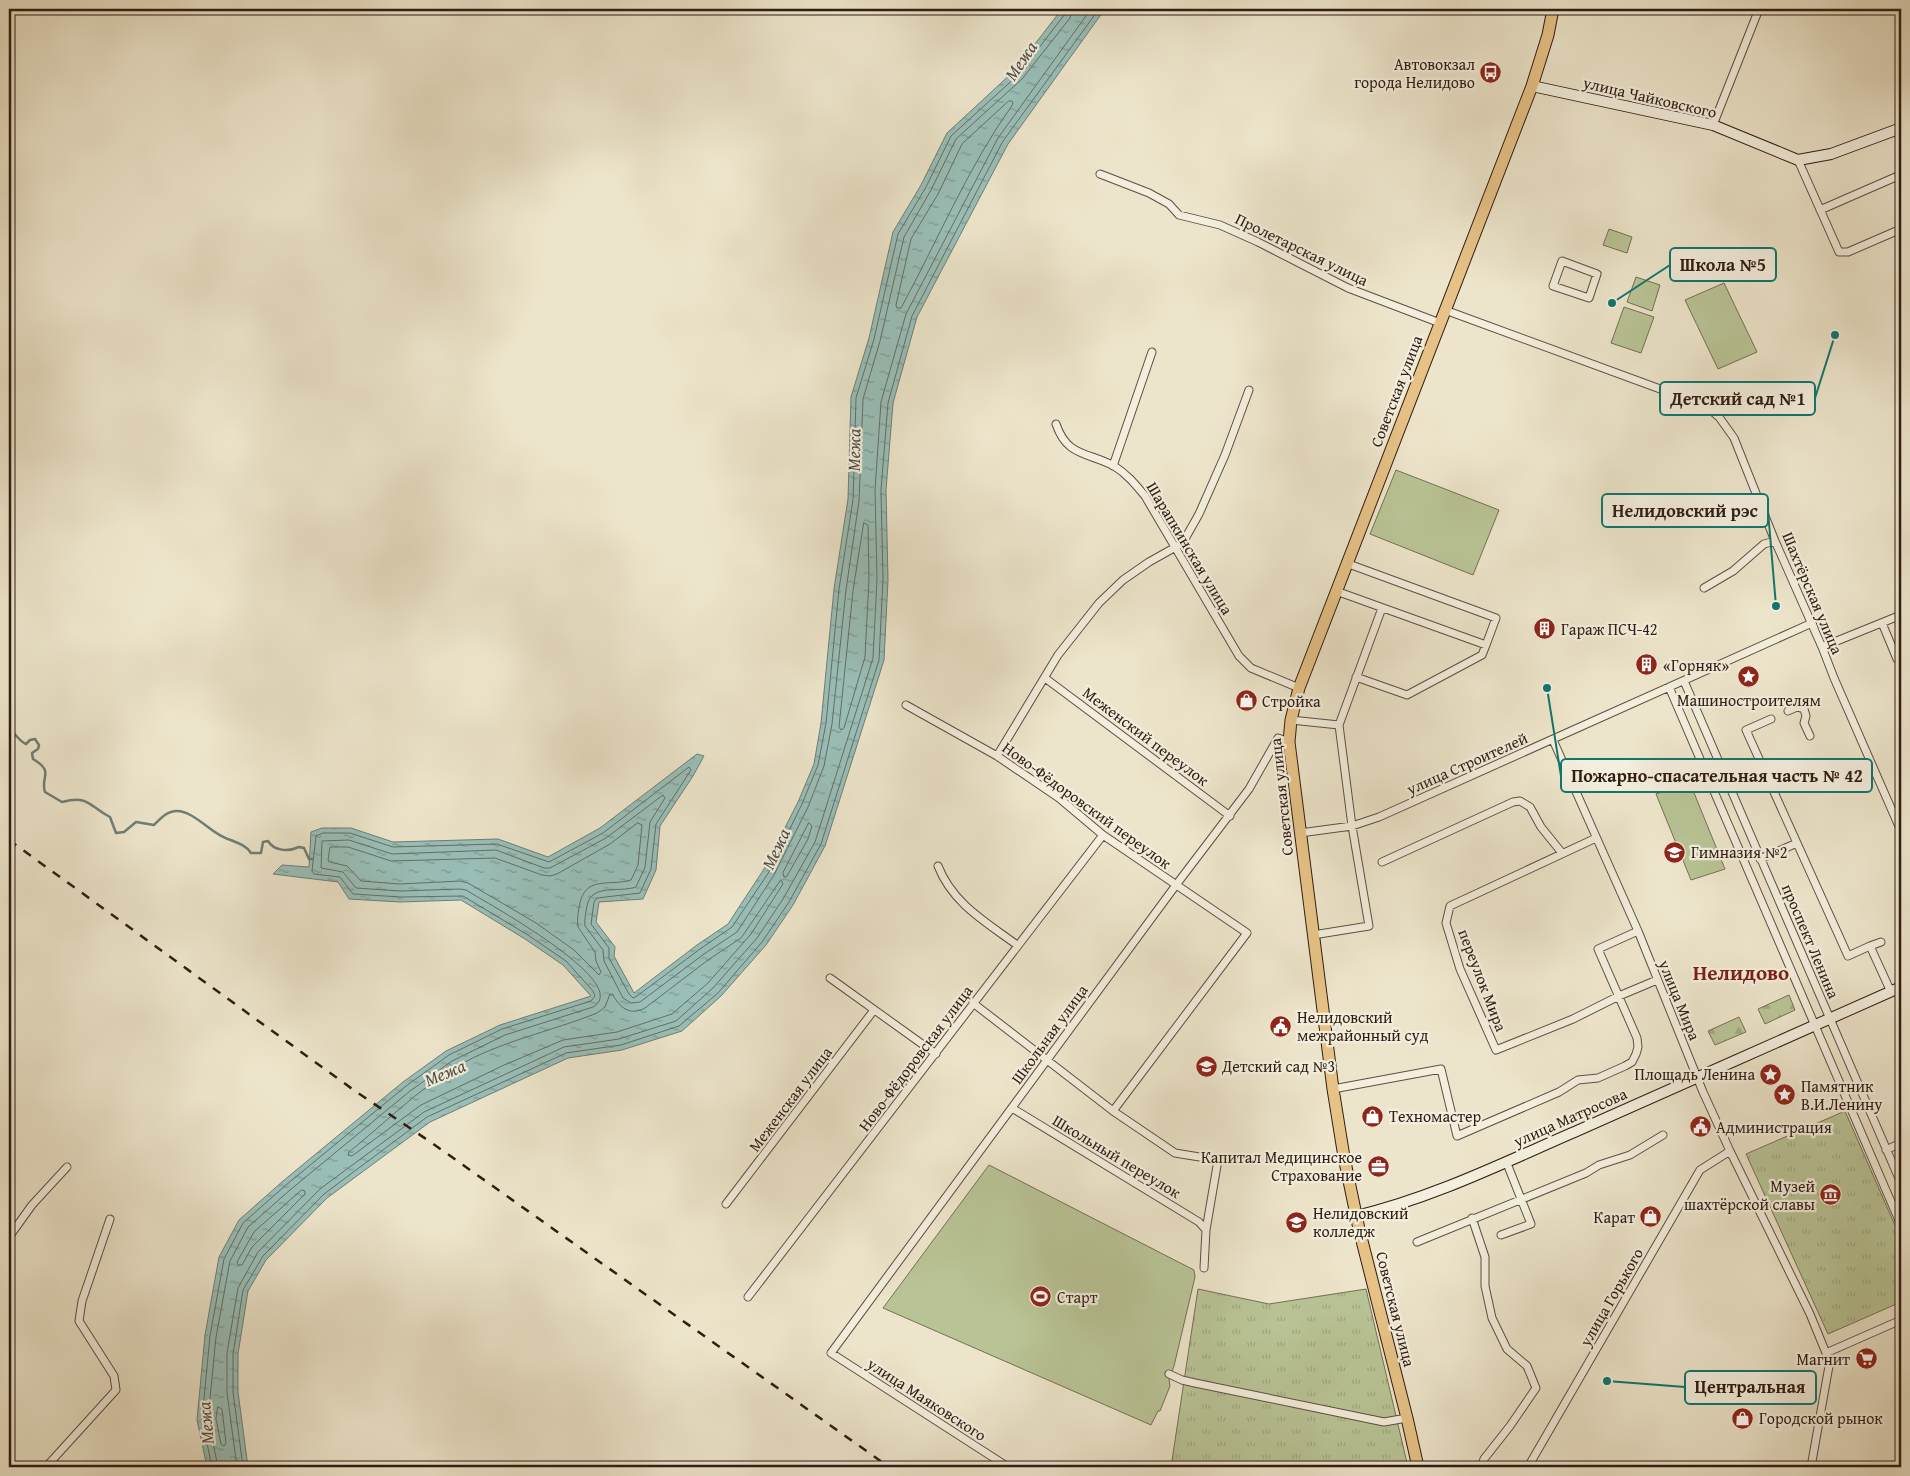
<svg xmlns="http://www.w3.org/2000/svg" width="1910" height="1476" font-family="'Gentium Book Plus',serif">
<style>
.grass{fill:url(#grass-tufts);stroke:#747054}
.forest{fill:url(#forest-firs);stroke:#747054}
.pitch{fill:#b9c496;stroke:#747054}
.water{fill:url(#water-ripples);stroke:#6f7e76}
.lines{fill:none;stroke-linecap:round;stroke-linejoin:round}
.shore{stroke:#646e66;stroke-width:1}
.stream{stroke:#6f7e76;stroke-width:2.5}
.street-casing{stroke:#5e4e41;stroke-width:9}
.secondary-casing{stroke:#2f1c13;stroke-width:12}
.primary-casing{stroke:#2f1c13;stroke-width:13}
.street{stroke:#f3eedd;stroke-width:7}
.secondary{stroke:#f3eedd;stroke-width:10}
.primary{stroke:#e6c286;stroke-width:11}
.rail{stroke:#2f1c13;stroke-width:2.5;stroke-dasharray:9 9;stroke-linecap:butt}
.labels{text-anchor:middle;stroke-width:4.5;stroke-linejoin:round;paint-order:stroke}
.poi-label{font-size:16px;fill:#2f1c13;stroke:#f3eedd;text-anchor:start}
.street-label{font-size:16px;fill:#2f1c13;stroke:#f3eedd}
.water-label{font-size:18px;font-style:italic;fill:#4f4d45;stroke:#f3eedd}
.district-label{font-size:21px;font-weight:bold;fill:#7a1f14;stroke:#f3eedd}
.leader{fill:none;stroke:#0f766e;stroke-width:2}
.callout-dot{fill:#0f766e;stroke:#f3eedd;stroke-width:2}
.callout{fill:#f3eedd;stroke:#0f766e;stroke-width:2}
.callout-label{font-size:18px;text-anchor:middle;font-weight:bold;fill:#2f1c13}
</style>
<defs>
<pattern id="grass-tufts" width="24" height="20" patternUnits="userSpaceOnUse" patternTransform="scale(1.25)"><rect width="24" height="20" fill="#b9c496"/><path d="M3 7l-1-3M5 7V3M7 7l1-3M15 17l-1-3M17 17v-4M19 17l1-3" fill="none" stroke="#9fa880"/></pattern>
<pattern id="forest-firs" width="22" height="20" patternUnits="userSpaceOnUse" patternTransform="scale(1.25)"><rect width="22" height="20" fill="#b9c496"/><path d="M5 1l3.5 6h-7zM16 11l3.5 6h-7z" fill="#9fa880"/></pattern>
<pattern id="water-ripples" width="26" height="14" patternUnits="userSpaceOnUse" patternTransform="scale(1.25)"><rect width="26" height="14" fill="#99bfb8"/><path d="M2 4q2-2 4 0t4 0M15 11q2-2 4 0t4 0" fill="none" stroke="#7d9a94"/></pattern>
</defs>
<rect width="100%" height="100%" fill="#ede5cb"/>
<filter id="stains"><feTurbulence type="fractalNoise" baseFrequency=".004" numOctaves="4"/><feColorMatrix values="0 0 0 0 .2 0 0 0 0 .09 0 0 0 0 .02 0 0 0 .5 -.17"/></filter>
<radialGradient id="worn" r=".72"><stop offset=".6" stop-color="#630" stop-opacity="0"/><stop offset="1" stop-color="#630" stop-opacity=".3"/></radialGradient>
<path class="grass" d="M1845,1111L1901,1239V1302L1828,1334L1746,1154Z
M1198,1289L1269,1304L1366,1289L1408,1467H1171Z"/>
<path class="forest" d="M1789,995L1795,1010L1765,1024L1758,1009Z
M1739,1017L1746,1032L1715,1045L1708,1031Z"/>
<path class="pitch" d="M1609,229L1632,237L1627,253L1603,245Z
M1636,277L1660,285L1652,311L1627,302Z
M1724,283L1757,352L1718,369L1685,300Z
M1624,307L1654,317L1641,353L1611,343Z
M1396,470L1499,510L1473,575L1370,534Z
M1690,783L1725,869L1691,880L1656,794Z
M989,1165L1194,1270L1195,1277L1174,1366L1169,1379L1170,1386L1160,1411H1158L1151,1425L883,1308Z"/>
<path class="water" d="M1062,9H1105L1008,144L917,317L893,403L886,490L888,580L884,660L825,846L793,905L766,945L721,996L682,1031L622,1050L568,1058L430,1122L327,1198L266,1260L248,1291L238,1354V1392L248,1467H207L197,1420L205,1335L219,1257L239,1220L283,1181L403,1082L446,1051L500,1025L591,996L563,965L525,939L461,900L400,902L349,899L338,882L273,874L282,865L309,867L311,832L322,828H351L393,842L498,839L548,857L600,828L697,754L704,756L693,776L660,826L656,870L643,899L599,902L596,922L615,947L614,956L634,993L697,945L728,924L764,869L798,802L814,764L821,723L834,589L848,499L851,397L869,338L893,232L921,185L947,133L1014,71Z"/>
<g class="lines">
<path class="shore" d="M1009,101H1012L1013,104C968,167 938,240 901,308H897L896,305L911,239L938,194L962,144Z
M864,523L868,525L869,579L865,657L844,728L841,730L839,727L853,591Z
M638,823L642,825L638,865L631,880C608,887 585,874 579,907C578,914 577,920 578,927L595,952L596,961L601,972L599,975L574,950L536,923L468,883L460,881L400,884L361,881L347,866L330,862L328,860L330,847H348L391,861L495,858L542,875L550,876L557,874L610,844Z
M809,823L812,826L808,839L787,876L784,877L783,873Z
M781,880L783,884L751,934L708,983L672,1014L617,1032L563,1040L502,1066L421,1105L352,1156L348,1155L349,1152C384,1124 417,1090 456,1067C500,1041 550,1032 597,1013L605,1007L610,994L613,995C620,1008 630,1016 645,1008L708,960L741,938Z
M302,1190L305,1191V1194L252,1247L242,1265H238L237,1262L254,1232Z
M218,1407L222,1409L226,1443L224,1446L221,1444L216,1419Z
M212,1467L202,1420L210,1336L224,1259L243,1223L286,1185L406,1086L449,1055L502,1029L591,1001L595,996L593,991L566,961L528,935L463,896L400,897L353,894L340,877L314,874L312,871L316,836L323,833H350L393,847L497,844L549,862L603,833L689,767L691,770L689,773L656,824L651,869L640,893L597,898L594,902L591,924L609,948V958L629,994L633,998L637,996L700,949L732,927L769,872L802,804L818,765L826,723L839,589L853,500L856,398L874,339L898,234L926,187L951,136L1018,75L1065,14L1066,9
M218,1467L208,1419L216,1337L230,1261L248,1227L290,1190L410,1091L452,1061L505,1035L593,1007C635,983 483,901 466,890L460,889L400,891L356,888L343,872L321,868L322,841L349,840L392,854L496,850L544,868H550L606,838L663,795L665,798L650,822L645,867L636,887C619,893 591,883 587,906C586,913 584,919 585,926L603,950L604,961L623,998L631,1003L640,1002L704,954L737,932L774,875L808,807L824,766L832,724L846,590L859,501L863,399L880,341L904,237L931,190L956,139L1022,79L1070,18L1073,9
M237,1467L227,1393V1353L238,1288L258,1252L320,1189L424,1112L564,1047L619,1039L676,1021L713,988L757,938L783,899L815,842L873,658L877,579L875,490L881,402L906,314L998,138L1091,9
M243,1467L233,1392V1354L243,1290L263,1256L324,1194L427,1117L566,1053L621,1045L679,1026L718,993L762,942L789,902L821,844L879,660L883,579L881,490L888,403L912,316L1003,141L1099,9"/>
<path class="stream" d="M9,731C16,732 18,741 26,744L30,740L35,739L39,745L38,749L32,753L33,759C55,772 40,776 45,792L62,802C90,795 88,806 110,817L116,833L124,832L136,822L154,825C161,818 167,811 177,811C191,811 206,827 218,834C228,841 244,842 251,853H261L263,842L268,841C274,851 288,852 299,847L304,848L309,859H312"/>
<defs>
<path id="street" d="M1713,125L1759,9
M1798,160L1839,252H1848L1901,229
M1100,174L1149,193L1169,204L1179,215L1220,225L1258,242L1348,288L1440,323
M1820,210L1898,176L1901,180
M1562,261L1597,274L1589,298L1553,286Z
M1445,310L1701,404L1712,411L1719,417L1734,438L1775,541L1822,647L1834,678L1901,831
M1056,424C1067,457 1088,452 1114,466C1127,474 1135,484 1145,496L1239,656L1251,668L1299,688
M1113,466L1152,352
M1704,588L1733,571L1764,544L1775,541
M1336,591L1486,645L1496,618L1346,563
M1882,623L1897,659L1901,657
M1821,644L1822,647L1901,615
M1356,677L1407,695L1482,655L1486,645
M1045,678L1230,816
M1684,681L1901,1183
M1669,687L1901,1225
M906,705L997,756L1059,798L1103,835L1247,933L1113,1111
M1788,711L1797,707L1804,709L1806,716L1804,723L1810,736
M1771,719L1746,730L1848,956L1870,946L1891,992
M1291,720L1339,725
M1553,740L1638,931L1703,1092L1730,1151L1810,1314L1826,1353L1829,1366L1811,1467
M997,756L1058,655L1099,603L1123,580L1149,562L1181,544L1186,537L1199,514L1225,455L1249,390
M1300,833L1352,826L1379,817L1812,623L1814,628
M1596,838L1450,906L1446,923L1460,969L1496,1050L1573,1019L1619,996L1657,980
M1760,859L1797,843
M1382,862L1513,802L1520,801L1530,807L1541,827L1562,853
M938,866C953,904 986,922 1017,945
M1313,935L1369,926L1352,826L1339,725L1382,608
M1870,946L1881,942
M830,978L936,1054
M973,1003L1113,1111L1175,1153L1218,1160L1206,1230L1204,1268
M1333,1089L1441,1069L1457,1136L1559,1092L1578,1080L1598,1078L1625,1066L1632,1062L1636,1054L1638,1047L1637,1038L1598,949L1638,931
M1012,1108L1199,1222L1206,1230
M1886,1150L1901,1143
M726,1204L874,1010
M1472,1218L1485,1257V1286L1492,1318L1507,1349L1527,1366L1536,1388L1510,1426L1484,1459L1481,1467
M1501,1235L1531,1224L1506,1161
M9,1237L32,1205L67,1167
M1417,1242L1586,1173L1599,1165L1630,1155L1663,1135
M748,1297L1103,835
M1826,1353L1901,1320
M1169,1374L1182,1380L1195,1383L1384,1422L1407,1418
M46,1467L116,1390L114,1376L79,1321L82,1301L110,1219
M1008,1467L831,1353L1176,885L1249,789L1278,738L1289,742
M1528,1467L1700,1170L1730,1151"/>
<path id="secondary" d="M1532,86L1713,125L1798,160L1831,154L1901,128
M1356,1216C1433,1198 1507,1161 1579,1130C1686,1082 1794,1035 1901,987"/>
<path id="primary" d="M1418,1467L1407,1418L1359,1229L1344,1157L1333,1089L1289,742L1291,720L1299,688L1532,86L1548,35L1553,9"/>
</defs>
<use href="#street" class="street-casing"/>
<use href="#secondary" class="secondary-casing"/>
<use href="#primary" class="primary-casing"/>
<use href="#street" class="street"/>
<use href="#secondary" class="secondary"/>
<use href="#primary" class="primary"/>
<path class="rail" d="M9,840L355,1091L432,1143L889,1467
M676,1467C705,1462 732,1461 762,1467"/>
</g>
<defs>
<symbol id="bus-disc" viewBox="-11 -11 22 22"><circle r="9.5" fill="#8f2418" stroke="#f3eedd"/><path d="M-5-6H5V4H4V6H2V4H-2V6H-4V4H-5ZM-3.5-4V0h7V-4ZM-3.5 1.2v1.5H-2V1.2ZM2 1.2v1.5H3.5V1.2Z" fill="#fff"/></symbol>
<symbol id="building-disc" viewBox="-11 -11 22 22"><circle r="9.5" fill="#8f2418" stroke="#f3eedd"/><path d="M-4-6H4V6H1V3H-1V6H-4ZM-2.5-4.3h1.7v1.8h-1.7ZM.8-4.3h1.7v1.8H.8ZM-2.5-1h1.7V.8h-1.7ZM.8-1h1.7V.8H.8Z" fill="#fff"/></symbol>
<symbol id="sight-disc" viewBox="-11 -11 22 22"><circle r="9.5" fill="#8f2418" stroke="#f3eedd"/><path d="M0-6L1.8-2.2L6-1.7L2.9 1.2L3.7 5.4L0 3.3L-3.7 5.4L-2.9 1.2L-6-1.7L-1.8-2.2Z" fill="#fff"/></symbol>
<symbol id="shop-disc" viewBox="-11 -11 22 22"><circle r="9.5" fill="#8f2418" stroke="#f3eedd"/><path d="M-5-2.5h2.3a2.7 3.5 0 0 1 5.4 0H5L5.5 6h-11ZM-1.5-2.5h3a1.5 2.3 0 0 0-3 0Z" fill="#fff"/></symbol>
<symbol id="school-disc" viewBox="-11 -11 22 22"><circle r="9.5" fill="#8f2418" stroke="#f3eedd"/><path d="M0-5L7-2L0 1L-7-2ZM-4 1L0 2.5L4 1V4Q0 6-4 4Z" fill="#fff"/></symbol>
<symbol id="civic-disc" viewBox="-11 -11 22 22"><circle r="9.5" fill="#8f2418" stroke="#f3eedd"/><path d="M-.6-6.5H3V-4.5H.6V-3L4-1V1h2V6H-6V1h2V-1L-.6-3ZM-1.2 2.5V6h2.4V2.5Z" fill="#fff"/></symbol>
<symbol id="office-disc" viewBox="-11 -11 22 22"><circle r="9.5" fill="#8f2418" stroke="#f3eedd"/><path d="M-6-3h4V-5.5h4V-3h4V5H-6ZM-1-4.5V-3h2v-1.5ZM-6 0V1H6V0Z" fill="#fff"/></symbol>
<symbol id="museum-disc" viewBox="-11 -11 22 22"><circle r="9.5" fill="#8f2418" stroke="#f3eedd"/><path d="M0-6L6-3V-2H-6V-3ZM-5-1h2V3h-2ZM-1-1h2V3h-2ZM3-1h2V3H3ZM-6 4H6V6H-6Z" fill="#fff"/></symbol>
<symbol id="university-disc" viewBox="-11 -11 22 22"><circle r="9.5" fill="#8f2418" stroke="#f3eedd"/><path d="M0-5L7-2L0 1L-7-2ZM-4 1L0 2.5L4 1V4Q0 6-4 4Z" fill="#fff"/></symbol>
<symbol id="stadium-disc" viewBox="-11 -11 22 22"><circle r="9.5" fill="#8f2418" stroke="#f3eedd"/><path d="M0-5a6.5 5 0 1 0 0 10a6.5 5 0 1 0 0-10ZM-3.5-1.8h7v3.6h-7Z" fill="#fff"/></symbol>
<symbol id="supermarket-disc" viewBox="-11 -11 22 22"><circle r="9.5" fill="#8f2418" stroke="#f3eedd"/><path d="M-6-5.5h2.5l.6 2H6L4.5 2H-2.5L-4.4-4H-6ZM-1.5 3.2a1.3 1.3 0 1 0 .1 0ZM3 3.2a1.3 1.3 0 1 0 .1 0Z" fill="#fff"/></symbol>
</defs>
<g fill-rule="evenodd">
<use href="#bus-disc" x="1478" y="60" width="25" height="25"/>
<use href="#building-disc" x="1532" y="616" width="25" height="25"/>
<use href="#building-disc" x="1634" y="652" width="25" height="25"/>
<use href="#sight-disc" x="1736" y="664" width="25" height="25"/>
<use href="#shop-disc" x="1234" y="688" width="25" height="25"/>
<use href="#school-disc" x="1662" y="840" width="25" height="25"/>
<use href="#civic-disc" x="1268" y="1014" width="25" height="25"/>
<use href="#school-disc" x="1194" y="1054" width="25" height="25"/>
<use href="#sight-disc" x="1758" y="1062" width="25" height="25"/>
<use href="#sight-disc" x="1772" y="1082" width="25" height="25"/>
<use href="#shop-disc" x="1360" y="1104" width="25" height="25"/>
<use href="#civic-disc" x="1688" y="1114" width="25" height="25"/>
<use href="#office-disc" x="1366" y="1154" width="25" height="25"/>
<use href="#museum-disc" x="1818" y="1182" width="25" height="25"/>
<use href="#shop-disc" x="1638" y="1204" width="25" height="25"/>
<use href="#university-disc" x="1284" y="1210" width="25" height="25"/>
<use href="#stadium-disc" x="1028" y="1284" width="25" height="25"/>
<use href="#supermarket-disc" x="1854" y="1346" width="25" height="25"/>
<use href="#shop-disc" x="1730" y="1406" width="25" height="25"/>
</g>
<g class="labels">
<g class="poi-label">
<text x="1475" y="70" text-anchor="end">Автовокзал<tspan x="1475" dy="18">города Нелидово</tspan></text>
<text x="1561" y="635">Гараж ПСЧ-42</text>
<text x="1663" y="671">«Горняк»</text>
<text x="1749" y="706" text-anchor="middle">Машиностроителям</text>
<text x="1262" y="707">Стройка</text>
<text x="1691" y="858">Гимназия №2</text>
<text x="1297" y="1023">Нелидовский<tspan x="1297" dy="18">межрайонный суд</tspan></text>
<text x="1222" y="1072">Детский сад №3</text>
<text x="1755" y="1080" text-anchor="end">Площадь Ленина</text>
<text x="1801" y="1092">Памятник<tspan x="1801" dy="18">В.И.Ленину</tspan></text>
<text x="1389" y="1122">Техномастер</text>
<text x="1716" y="1133">Администрация</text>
<text x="1362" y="1163" text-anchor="end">Капитал Медицинское<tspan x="1362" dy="18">Страхование</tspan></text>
<text x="1815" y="1192" text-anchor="end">Музей<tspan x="1815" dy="18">шахтёрской славы</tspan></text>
<text x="1313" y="1219">Нелидовский<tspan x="1313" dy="18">колледж</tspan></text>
<text x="1635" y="1223" text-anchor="end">Карат</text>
<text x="1057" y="1303">Старт</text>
<text x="1850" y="1365" text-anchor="end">Магнит</text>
<text x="1759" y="1424">Городской рынок</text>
</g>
<g class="street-label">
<text transform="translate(1650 97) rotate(13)" y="6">улица Чайковского</text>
<text transform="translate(1302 249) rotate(26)" y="6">Пролетарская улица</text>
<text transform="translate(1396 391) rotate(-69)" y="6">Советская улица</text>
<text transform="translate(1190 548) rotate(59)" y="6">Шарапкинская улица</text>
<text transform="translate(1813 593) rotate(67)" y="6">Шахтёрская улица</text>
<text transform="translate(1146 736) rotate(37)" y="6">Меженский переулок</text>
<text transform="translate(1467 763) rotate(-24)" y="6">улица Строителей</text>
<text transform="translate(1281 797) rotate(-96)" y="6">Советская улица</text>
<text transform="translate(1087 805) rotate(36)" y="6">Ново-Фёдоровский переулок</text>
<text transform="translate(1811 941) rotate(67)" y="6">проспект Ленина</text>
<text transform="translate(1483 980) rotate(69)" y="6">переулок Мира</text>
<text transform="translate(1680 1000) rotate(68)" y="6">улица Мира</text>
<text transform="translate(1049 1034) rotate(-54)" y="6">Школьная улица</text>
<text transform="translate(915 1058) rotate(-53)" y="6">Ново-Фёдоровская улица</text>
<text transform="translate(790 1099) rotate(-53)" y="6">Меженская улица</text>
<text transform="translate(1570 1117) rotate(-24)" y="6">улица Матросова</text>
<text transform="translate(1117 1156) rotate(31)" y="6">Школьный переулок</text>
<text transform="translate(1611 1297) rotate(-60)" y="6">улица Горького</text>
<text transform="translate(1396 1309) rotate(76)" y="6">Советская улица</text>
<text transform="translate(927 1399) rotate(33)" y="6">улица Маяковского</text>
</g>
<g class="water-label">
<text transform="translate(1021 61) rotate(-56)" y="6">Межа</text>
<text transform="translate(854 450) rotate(-89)" y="6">Межа</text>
<text transform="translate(776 849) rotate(-65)" y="6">Межа</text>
<text transform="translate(445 1073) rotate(-23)" y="6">Межа</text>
<text transform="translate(206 1423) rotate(-95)" y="6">Межа</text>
</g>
<g class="district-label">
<text x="1741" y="980">Нелидово</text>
</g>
</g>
<path class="leader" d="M1612 303L1670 265M1835 335L1815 398M1776 606L1768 511M1547 688L1561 776M1607 1381L1685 1387"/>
<g class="callout-dot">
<circle cx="1612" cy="303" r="5"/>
<circle cx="1835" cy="335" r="5"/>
<circle cx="1776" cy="606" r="5"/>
<circle cx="1547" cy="688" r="5"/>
<circle cx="1607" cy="1381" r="5"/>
</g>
<g class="callout">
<rect x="1670" y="248" width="106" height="33" rx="5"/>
<rect x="1660" y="382" width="155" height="33" rx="5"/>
<rect x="1602" y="494" width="166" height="33" rx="5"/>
<rect x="1561" y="759" width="311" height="33" rx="5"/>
<rect x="1685" y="1371" width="131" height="33" rx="5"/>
</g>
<g class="callout-label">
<text x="1723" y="271">Школа №5</text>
<text x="1738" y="405">Детский сад №1</text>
<text x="1685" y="517">Нелидовский рэс</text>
<text x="1717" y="782">Пожарно-спасательная часть № 42</text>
<text x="1750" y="1393">Центральная</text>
</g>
<rect width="1910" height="1476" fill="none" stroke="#ede5cb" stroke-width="30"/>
<rect x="10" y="10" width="1890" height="1456" fill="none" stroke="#2f1c13" stroke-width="2.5"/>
<rect x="15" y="15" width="1880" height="1446" fill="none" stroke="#2f1c13"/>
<rect width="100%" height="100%" filter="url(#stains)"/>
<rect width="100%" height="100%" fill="url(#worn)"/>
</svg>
